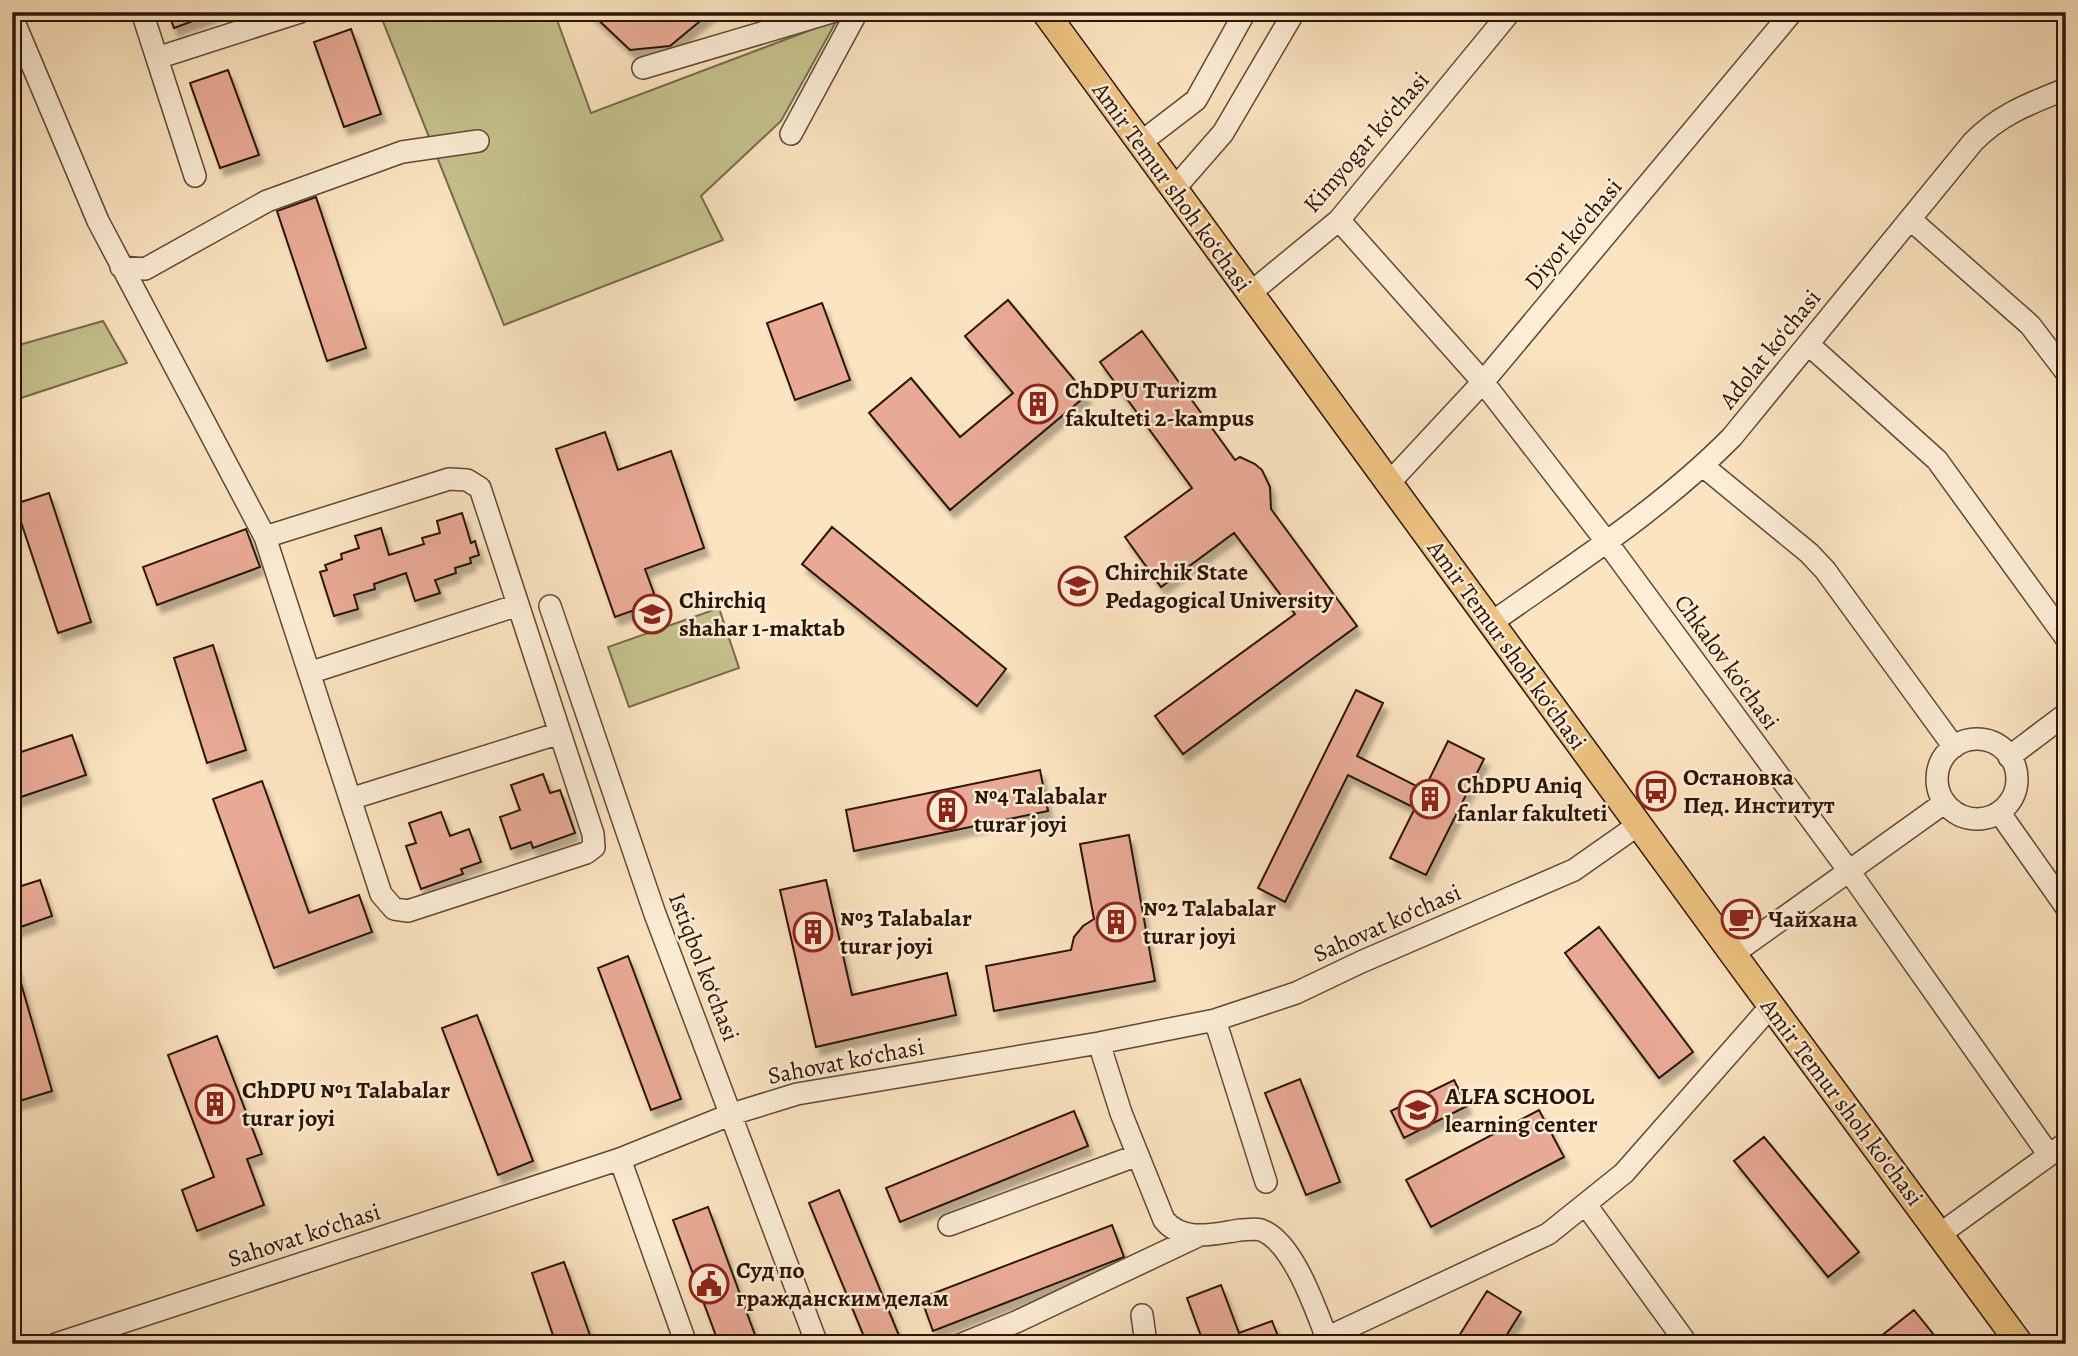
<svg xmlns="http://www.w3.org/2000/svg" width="2078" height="1356" font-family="Alegreya,serif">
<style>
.green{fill:#c5c28d;stroke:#786b4a;stroke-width:2}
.building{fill:#e9aa95;stroke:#2b1407;stroke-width:2;filter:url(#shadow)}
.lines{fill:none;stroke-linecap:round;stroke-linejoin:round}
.minor-casing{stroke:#5f4835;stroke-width:24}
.major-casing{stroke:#2b1407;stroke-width:29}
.minor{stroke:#fcedd6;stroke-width:21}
.major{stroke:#eec280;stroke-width:26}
.labels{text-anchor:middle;stroke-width:5;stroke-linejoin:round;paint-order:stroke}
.street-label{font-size:24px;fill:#2b1407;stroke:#fcedd6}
.poi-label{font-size:24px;font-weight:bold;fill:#2b1407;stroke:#fcedd6;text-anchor:start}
</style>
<defs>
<filter id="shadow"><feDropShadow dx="4.5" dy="8" stdDeviation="2" flood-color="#0004"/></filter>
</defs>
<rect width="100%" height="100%" fill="#fbe4c0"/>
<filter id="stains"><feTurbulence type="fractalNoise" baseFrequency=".00286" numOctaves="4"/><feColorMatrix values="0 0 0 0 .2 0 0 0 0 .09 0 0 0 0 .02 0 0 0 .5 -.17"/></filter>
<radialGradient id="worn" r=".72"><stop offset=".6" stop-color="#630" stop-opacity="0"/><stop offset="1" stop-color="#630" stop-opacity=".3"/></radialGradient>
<path class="green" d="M400,12H554L591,113L837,20L781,121L701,196L723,240L504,325L382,19Z
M103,321L127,363L12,401V347Z
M719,608L739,668L629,707L608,647Z"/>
<path class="building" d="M168,12H212V14L174,28Z
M590,12H711L670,46L630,50Z
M351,29L381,114L344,127L314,42Z
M228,70L259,155L220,168L190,83Z
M316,197L366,348L327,361L277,211Z
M1008,300L1087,395L950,510L869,413L911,378L960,437L1013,393L965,336Z
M822,303L850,380L795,400L767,323Z
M1142,331L1235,460L1240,457L1255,464L1262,470L1270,487L1271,509L1357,626L1183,754L1155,716L1295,614L1234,533L1161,587L1125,537L1192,488L1100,362Z
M605,432L618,470L671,451L704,548L645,569L657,602L615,617L556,449Z
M49,493L91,622L58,633L15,504Z
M462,513L471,543L475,541L479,555L470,558L471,563L455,568L456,573L435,580L440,593L415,601L406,573L374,584L375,589L354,595L358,609L334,616L320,572L327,570L325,565L342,559L341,554L359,548L355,536L381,528L389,555L424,544L422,538L440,533L437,521Z
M832,527L1006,669L977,706L802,564Z
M246,529L260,567L157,605L143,567Z
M213,645L246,750L207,763L174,658Z
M1356,690L1383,703L1357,756L1424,790L1448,741L1484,759L1426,875L1390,858L1415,808L1348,775L1285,902L1258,888Z
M72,735L86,775L12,800V755Z
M1040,770L1048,811L854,851L846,810Z
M543,774L550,793L560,790L575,833L533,848L531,842L511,849L500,817L520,810L511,785Z
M262,781L309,913L359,895L372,932L274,968L213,799Z
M441,812L450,836L469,829L481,862L461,869L463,874L421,889L406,846L416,843L409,823Z
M1129,835L1155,981L994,1011L986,966L1071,950L1074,937L1083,926L1094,919L1080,844Z
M40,880L52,916L12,930V889Z
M826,880L852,995L947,973L956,1015L816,1047L780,890Z
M1599,927L1693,1052L1659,1078L1565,953Z
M628,956L681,1099L651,1110L598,968Z
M12,966H16L52,1091L16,1102L12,1089Z
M477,1015L533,1161L498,1175L442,1028Z
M217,1036L262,1154L247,1159L264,1205L197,1231L182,1190L214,1177L168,1055Z
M1300,1079L1340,1182L1306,1195L1265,1093Z
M1454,1080L1467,1106L1404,1138L1391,1111Z
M1539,1110L1564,1157L1431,1227L1406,1180Z
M1074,1111L1088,1146L900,1222L886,1188Z
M1764,1137L1859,1252L1828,1277L1734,1161Z
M839,1190L900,1338L886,1344H867L809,1203Z
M708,1207L755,1335L732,1344H719L673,1220Z
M1112,1225L1124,1257L933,1331L921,1298Z
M564,1262L593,1344H556L532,1273Z
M1221,1285L1239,1333L1272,1321L1281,1344H1204L1187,1298Z
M1487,1291L1521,1312L1501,1344H1454Z
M1914,1310L1934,1335L1923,1344H1871Z"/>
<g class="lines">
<defs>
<path id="minor" d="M142,12L195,176
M12,17L98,221L265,537L381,894L394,909L408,911L586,853L594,847L593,834L480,488L467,480L449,479L265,537
M157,58L300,12
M643,68L832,12
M791,134L857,12
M1140,143L1196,100L1245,12
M1174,189L1223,133L1294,12
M1910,219L2030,325L2066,372
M1339,220L1483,382L1606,541L1849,871L2049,1155
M121,267L145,269L267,201L402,152L478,141
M1249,294L1339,220L1510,12
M1808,344L1937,460L2066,638
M1703,466L1809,553L1825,570L1954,747
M1388,484L1483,382L1792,12
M550,606L655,914L817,1344
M1491,623C1573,565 1661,509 1732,437L1973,142C2000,114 2031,103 2066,89
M309,673L518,605
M1937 779a40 40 0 1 1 80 0a40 40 0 1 1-80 0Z
M2009,757L2066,714
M350,799L560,733
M1999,812L2066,907
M1733,954L1944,803
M1215,1020L1266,1182
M1099,1043L1121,1113L1164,1220C1183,1243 1213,1234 1240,1230C1246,1230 1255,1228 1261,1230C1294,1242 1317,1313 1329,1344
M620,1159L686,1344
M1586,1205L1687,1344
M949,1225L1138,1155
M1940,1234L2066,1143
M1142,1315L1145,1336L1142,1344
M1326,1338L1548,1234L1624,1173L1771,1006
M56,1344L620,1159L732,1114L797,1094L1099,1043L1215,1020L1296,993L1361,962L1574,870L1638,825
M962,1344L1016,1322L1198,1236"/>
<path id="major" d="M1045,12L1733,954L2020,1344"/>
</defs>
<use href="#minor" class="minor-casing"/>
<use href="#major" class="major-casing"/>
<use href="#minor" class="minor"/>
<use href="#major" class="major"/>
</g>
<defs>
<symbol id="building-ring" viewBox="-11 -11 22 22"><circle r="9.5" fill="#fcedd6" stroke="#8f2418" stroke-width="1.5"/><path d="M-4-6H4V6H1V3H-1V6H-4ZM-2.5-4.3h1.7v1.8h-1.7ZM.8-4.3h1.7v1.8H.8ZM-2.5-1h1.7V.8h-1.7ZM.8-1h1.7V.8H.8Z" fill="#8f2418"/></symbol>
<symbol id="university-ring" viewBox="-11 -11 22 22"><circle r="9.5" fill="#fcedd6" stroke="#8f2418" stroke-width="1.5"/><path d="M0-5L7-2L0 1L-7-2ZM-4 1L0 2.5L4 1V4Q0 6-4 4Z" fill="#8f2418"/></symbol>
<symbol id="school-ring" viewBox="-11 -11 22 22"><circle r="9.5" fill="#fcedd6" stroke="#8f2418" stroke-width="1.5"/><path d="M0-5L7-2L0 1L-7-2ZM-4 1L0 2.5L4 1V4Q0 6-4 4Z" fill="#8f2418"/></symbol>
<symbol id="bus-ring" viewBox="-11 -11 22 22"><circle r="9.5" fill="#fcedd6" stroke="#8f2418" stroke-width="1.5"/><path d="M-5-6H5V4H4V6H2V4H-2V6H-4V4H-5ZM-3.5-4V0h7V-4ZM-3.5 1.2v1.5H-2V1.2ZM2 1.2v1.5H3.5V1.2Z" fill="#8f2418"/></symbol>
<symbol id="cafe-ring" viewBox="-11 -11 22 22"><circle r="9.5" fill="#fcedd6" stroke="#8f2418" stroke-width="1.5"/><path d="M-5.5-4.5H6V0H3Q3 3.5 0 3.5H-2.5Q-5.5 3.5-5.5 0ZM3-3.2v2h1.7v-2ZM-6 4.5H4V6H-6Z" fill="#8f2418"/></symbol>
<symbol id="civic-ring" viewBox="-11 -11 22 22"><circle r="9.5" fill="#fcedd6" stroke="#8f2418" stroke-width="1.5"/><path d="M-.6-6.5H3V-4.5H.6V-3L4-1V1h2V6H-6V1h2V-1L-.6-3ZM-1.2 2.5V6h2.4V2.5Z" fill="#8f2418"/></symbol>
</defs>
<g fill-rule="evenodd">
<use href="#building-ring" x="1016" y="382" width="44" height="44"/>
<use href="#university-ring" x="1056" y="564" width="44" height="44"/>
<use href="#school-ring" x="630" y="592" width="44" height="44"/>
<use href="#bus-ring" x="1634" y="769" width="44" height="44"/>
<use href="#building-ring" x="1408" y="777" width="44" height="44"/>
<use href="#building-ring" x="925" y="788" width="44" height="44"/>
<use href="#cafe-ring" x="1719" y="897" width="44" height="44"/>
<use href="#building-ring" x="1094" y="900" width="44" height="44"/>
<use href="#building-ring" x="791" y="910" width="44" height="44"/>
<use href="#building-ring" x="193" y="1082" width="44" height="44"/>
<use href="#school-ring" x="1396" y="1088" width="44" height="44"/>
<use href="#civic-ring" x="687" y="1262" width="44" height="44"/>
</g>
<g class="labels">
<g class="street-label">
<text transform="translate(1366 142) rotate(-49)" y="8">Kimyogar ko‘chasi</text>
<text transform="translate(1172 187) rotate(54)" y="8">Amir Temur shoh ko‘chasi</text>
<text transform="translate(1573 234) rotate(-50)" y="8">Diyor ko‘chasi</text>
<text transform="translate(1770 349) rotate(-51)" y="8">Adolat ko‘chasi</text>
<text transform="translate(1507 645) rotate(54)" y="8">Amir Temur shoh ko‘chasi</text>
<text transform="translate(1727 662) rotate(54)" y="8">Chkalov ko‘chasi</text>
<text transform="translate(1387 923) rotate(-24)" y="8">Sahovat ko‘chasi</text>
<text transform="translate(704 967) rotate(69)" y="8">Istiqbol ko‘chasi</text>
<text transform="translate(846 1061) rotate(-11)" y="8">Sahovat ko‘chasi</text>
<text transform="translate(1842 1102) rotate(53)" y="8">Amir Temur shoh ko‘chasi</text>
<text transform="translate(304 1235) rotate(-18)" y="8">Sahovat ko‘chasi</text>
</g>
<g class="poi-label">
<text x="1065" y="398">ChDPU Turizm<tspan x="1065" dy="28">fakulteti 2-kampus</tspan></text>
<text x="1105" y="580">Chirchik State<tspan x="1105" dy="28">Pedagogical University</tspan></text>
<text x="679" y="608">Chirchiq<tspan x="679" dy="28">shahar 1-maktab</tspan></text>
<text x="1683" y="785">Остановка<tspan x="1683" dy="28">Пед. Институт</tspan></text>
<text x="1457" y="793">ChDPU Aniq<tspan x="1457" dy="28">fanlar fakulteti</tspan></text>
<text x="974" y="804">№4 Talabalar<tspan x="974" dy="28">turar joyi</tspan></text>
<text x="1143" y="916">№2 Talabalar<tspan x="1143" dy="28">turar joyi</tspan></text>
<text x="840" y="926">№3 Talabalar<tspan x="840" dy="28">turar joyi</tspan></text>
<text x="1768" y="927">Чайхана</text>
<text x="242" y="1098">ChDPU №1 Talabalar<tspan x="242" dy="28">turar joyi</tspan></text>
<text x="1445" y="1104">ALFA SCHOOL<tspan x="1445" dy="28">learning center</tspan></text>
<text x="736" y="1278">Суд по<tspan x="736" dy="28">гражданским делам</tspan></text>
</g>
</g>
<rect width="2078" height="1356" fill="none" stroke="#fbe4c0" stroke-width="42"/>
<rect x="14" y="14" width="2050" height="1328" fill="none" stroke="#2b1407" stroke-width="3.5"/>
<rect x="21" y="21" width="2036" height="1314" fill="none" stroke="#2b1407" stroke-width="2"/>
<rect width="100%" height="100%" filter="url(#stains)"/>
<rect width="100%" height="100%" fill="url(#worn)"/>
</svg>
